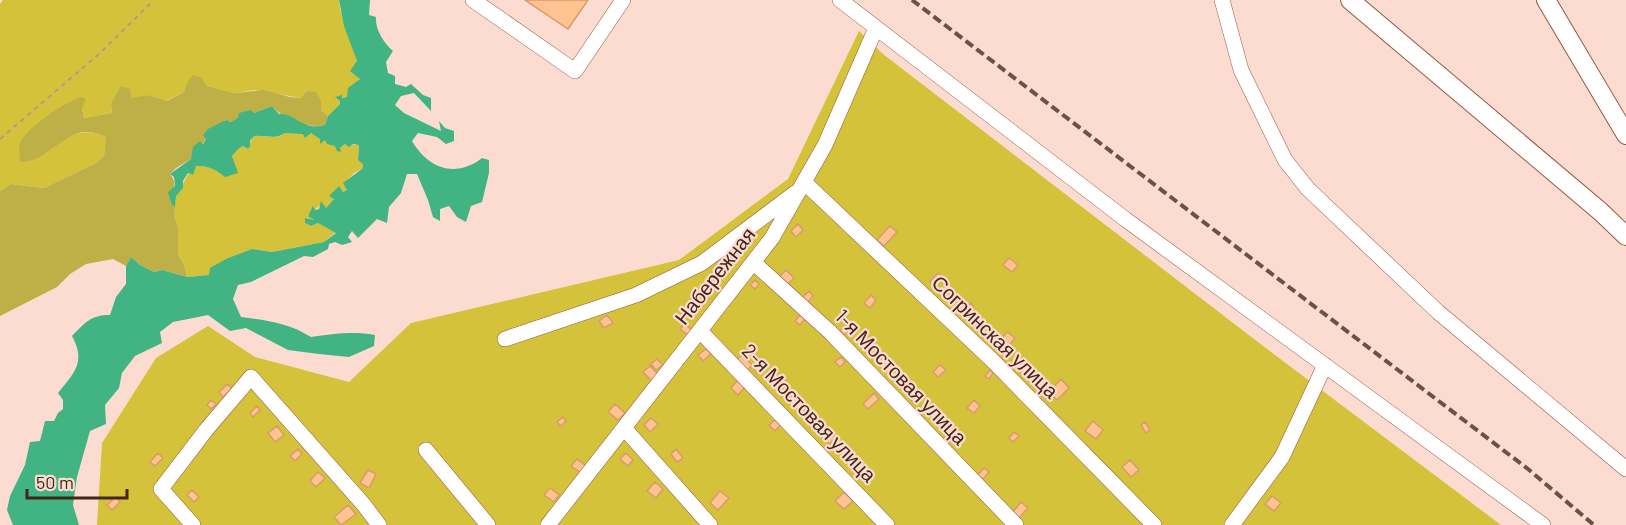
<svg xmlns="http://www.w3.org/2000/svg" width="1626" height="525" font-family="Barlow,sans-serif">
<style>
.green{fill:#d4c23b}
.forest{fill:#beaf46}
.water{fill:#42b382}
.building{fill:#fec390;stroke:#d79c69;stroke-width:1.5}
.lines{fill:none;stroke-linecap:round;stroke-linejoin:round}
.minor-casing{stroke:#98553b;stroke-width:16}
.major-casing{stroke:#98553b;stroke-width:20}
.path{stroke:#b8988d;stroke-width:2;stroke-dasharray:4.5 4.5;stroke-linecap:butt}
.minor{stroke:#fff;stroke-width:15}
.major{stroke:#fff;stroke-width:18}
.rail{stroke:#6f5045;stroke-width:4;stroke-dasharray:9 4.5;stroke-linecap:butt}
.labels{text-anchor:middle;stroke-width:4.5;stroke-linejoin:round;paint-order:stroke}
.street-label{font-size:20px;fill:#43251a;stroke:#fcdcd1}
</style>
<rect width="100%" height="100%" fill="#fcdcd1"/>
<path class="green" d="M3,0H339L340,9L357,61L360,78L347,97L342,98V96L336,98L340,101V104L328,116L321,110V101L307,91L301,98L254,90L235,93L207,86L202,78L187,83L184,92L166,101L149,95L111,104L112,113L84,118L82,108L46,117L19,145L46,153C63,138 83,125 106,137L104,156L96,163L44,188L11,184L0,191V4Z
M859,31L883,54L1267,349L1501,525H97L102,443L156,358L208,326L255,357L349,382L411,323L679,260L788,179Z
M285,133H311L340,148L345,144L359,145L358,160L364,164L363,168L354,173L344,183L347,190L343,192L339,187L332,197L334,199L326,208L320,205L315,210L313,207L314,218L316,220L305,218V223L311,226L318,223L336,232L324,242L272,252L252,249L228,258L209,275L187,277L184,265L178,254V227L174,215L176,196L189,173L192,175L195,166C210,166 223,171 237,173L232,156L238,148L244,146L247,149L254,135C265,136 277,140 285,133Z"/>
<path class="forest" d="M193,75L202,78L207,86L235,93L263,90L290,97L301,98L307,91L316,92L321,101V110L328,116L325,125C307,129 284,120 272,106L231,122L225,120L206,139L191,159L176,168L170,174C178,182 173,195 172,205L175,207L174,215L178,227V254L184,265L187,277L162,270L154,272L140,265L131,257L126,266L113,259L86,264L70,274L57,287L0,316V191L11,184L44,188L96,163L104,156L106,137C68,117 53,162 20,162C20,156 18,148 20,143C28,126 64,103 81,97L86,99L82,108L84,118L112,113L111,104L121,86L130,89L131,98L149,95L167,101L184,92L187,83Z"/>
<path class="water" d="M339,0H370L369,15L376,17C375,30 384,43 393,51L386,62L388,73L395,76V84L406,87L411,84L423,95L431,98V111L414,93L401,96L395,105L404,113L441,131L439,121L445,128L454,131V141L446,144L437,137L418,133L412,141C428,168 455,179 482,158L489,160V173L482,202L471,206L466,222L457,217L449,206L440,209V221L433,217L428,200L417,174H407L401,193L389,207L387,223L377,219L358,238L352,231L348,237L352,242L342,245L335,242L329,244L328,249L313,257L304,256L251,282L238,285L233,299L241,317C266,320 290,323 311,337C332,334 353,331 375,335L374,346L349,357L319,354L288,350L246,328L230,331L208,315L173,322L160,332L162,343L135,356L122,373L119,388L105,405L106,424L90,431L77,477L73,505L79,525H13L7,510L10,496L25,465L30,442L40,441L45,421H54L58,413L63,409V400L58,393C75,372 86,362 72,336C85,323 90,315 110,315L116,297L126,284V266L131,257L140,265L154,272L162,270L187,277L209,275L210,268L228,258L252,249L272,252L324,242L336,233L318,223L311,226L305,223V218L315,220L309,217V214L313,206L315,210L319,209L321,201L326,208L334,199L329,196L339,186L343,192L347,190L343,183L363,168V164L358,160L359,145L353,144L349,147L345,144L340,148L341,152L337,151L335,146L327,144L325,140L320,144V139L311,133L305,138L303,134L285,133C276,140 265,135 254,136L250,141V146L248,149L243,146L238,149L232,156L238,173L225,177C216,169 208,166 196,166L193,175L188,173L183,181V188L176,196L175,207L172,205L168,192L175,186L174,177L170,174L191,159L193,147L200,141L203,144L206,139L203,135L208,129L226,120L231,122L238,118L239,113L251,110L254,113L272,106L279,114C296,113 301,131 325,125L328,116L340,104V101L335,97L342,95V98L347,97L348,88L360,79L350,71L357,61L344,26Z"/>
<path class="building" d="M525,0H588L568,29Z
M798,224L803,230L796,237L791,231Z
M890,226L897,232L884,246L877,240Z
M725,255L731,261L723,268L717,262Z
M1009,258L1018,265L1012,272L1003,265Z
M786,270L794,278L788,284L780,276Z
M938,273L943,277L934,286L930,282Z
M755,280L759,284L755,289L750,285Z
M809,291L813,296L807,303L802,298Z
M871,295L876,300L870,308L864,303Z
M971,303L974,307L965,316L962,312Z
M607,315L613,323L604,328L599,321Z
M800,315L805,319L800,325L795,321Z
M684,324L692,330L688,335L680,329Z
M846,325L850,329L845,335L840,331Z
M1007,332L1015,338L1007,348L999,342Z
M706,349L711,354L703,361L698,355Z
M742,355L752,365L747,371L736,361Z
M841,357L845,362L840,367L835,362Z
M657,359L663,365L656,370L651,364Z
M765,360L769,365L758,374L754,369Z
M940,365L946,370L938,377L933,372Z
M650,366L661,377L654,383L643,372Z
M990,370L993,373L989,379L985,376Z
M1061,379L1069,388L1057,400L1049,392Z
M737,381L745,387L738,395L731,388Z
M228,384L232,389L223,397L219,392Z
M874,393L879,399L868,409L863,404Z
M916,393L922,398L915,405L910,399Z
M211,400L216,404L211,409L207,405Z
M974,400L980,406L974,413L967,408Z
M615,404L625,413L618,420L608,412Z
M257,406L260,410L253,417L250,413Z
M563,417L566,421L561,426L557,422Z
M651,418L658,424L650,432L644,425Z
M775,420L780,425L775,431L769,425Z
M1093,421L1103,430L1096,439L1085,431Z
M1145,422L1150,430L1146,433L1141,425Z
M277,426L284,435L275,442L268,433Z
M1014,432L1019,436L1013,442L1009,438Z
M833,434L836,438L829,444L825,440Z
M948,434L953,438L946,445L942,441Z
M298,449L302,454L295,461L290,456Z
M676,449L683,458L677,462L671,454Z
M158,453L163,458L155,466L150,462Z
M626,453L633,460L628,466L620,459Z
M577,459L586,466L581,473L571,466Z
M1130,460L1139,470L1131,477L1122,467Z
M984,468L989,472L983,479L978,475Z
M368,470L376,474L369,488L360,483Z
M318,472L325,478L316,487L310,481Z
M866,472L871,478L865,483L860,477Z
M655,482L663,489L656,498L647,491Z
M550,488L559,495L554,502L544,495Z
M192,490L199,497L194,502L187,495Z
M720,491L729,498L718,510L710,503Z
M844,492L853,501L844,509L835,501Z
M1272,496L1281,503L1274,511L1265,504Z
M116,497L120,502L112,510L107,505Z
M1021,502L1028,508L1019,518L1013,512Z
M348,505L356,514L341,525L334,517Z"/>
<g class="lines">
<defs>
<path id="minor" d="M473,0L575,71L623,0
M840,0L1125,219L1543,525
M1222,0L1241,70L1285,160L1308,189L1438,312L1626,469
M804,182L993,361L1154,525
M753,262L830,332L1016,525
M700,331L887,525
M505,339L636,295L702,263L795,193
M624,428L710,525
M426,450L488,525
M193,525L161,489L206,430L251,377L364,505L379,525
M548,525L772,238L825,145L876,28
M1232,525L1282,457L1325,365"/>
<path id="major" d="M1350,0L1601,212L1626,236
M1546,0L1626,135"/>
</defs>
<use href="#minor" class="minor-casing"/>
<use href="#major" class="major-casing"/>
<path class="path" d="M0,139L99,54L150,4L152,0"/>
<use href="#minor" class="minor"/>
<use href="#major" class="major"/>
<path class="rail" d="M912,0L1528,469L1594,525"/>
</g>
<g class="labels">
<g class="street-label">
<text transform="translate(715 276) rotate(-52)" y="7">Набережная</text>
<text transform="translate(995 337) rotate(44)" y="7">Согринская улица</text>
<text transform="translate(901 377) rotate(46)" y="7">1-я Мостовая улица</text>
<text transform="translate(809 413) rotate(46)" y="7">2-я Мостовая улица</text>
</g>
</g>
<path d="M27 489v9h100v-9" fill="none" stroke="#43251a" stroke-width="3"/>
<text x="36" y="489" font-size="18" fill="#43251a" stroke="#fcdcd1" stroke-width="4.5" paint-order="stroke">50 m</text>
</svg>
